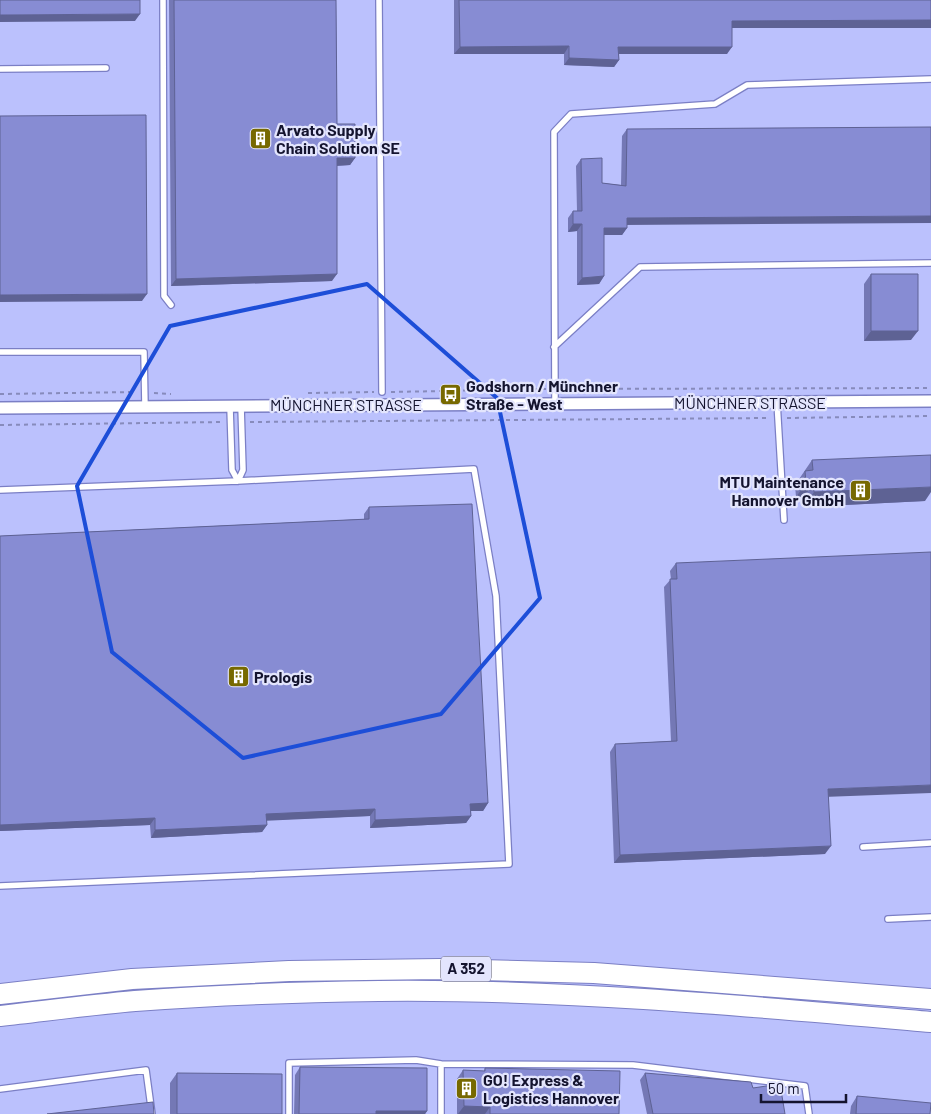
<svg xmlns="http://www.w3.org/2000/svg" width="931" height="1114" font-family="Barlow,sans-serif">
<style>
.lines{fill:none;stroke-linecap:round;stroke-linejoin:round}
.lane-casing{stroke:#7b7fc5;stroke-width:8}
.street-casing{stroke:#7b7fc5;stroke-width:14}
.highway-casing{stroke:#7b7fc5;stroke-width:22}
.path{stroke:#878bbc;stroke-width:2;stroke-dasharray:4 4;stroke-linecap:butt}
.lane{stroke:#fff;stroke-width:5.5}
.street{stroke:#fff;stroke-width:11}
.highway{stroke:#fff;stroke-width:20}
.wall{fill:#7478b5}
.shaded-wall{fill:#5e6294}
.building{fill:#878cd3;stroke:#5e6294}
.marked{fill:none;stroke:#1d4ed8;stroke-width:4;stroke-linejoin:round}
.labels{text-anchor:middle;stroke-width:4.5;stroke-linejoin:round;paint-order:stroke}
.shield{fill:#e3e5fd;stroke:#52536d;stroke-width:1}
.shield-label{font-size:15px;font-weight:bold;fill:#14142f}
.poi-label{font-size:16px;font-weight:bold;fill:#14142f;stroke:#e3e5fd;text-anchor:start}
.street-label{font-size:16px;fill:#14142f;stroke:#e3e5fd}
</style>
<rect width="100%" height="100%" fill="#bbc1fd"/>
<g class="lines">
<defs>
<path id="lane" d="M163,0L164,296L171,305
M379,0L382,392
M0,69L106,68
M554,347L640,267L931,263
M0,352H144L145,407
M777,402L784,520
M555,404L554,132L571,114L715,104L747,85L931,79
M230,407L232,470L238,481
M238,481L243,470L241,406
M0,490L238,481L474,469L496,596L509,864L0,886
M863,847L931,843
M888,919L931,917
M0,1089L146,1070L152,1114
M289,1114V1063L416,1060L441,1064
M441,1114V1064L633,1065L805,1086L809,1114"/>
<path id="street" d="M0,408L931,401"/>
<path id="highway" d="M0,994L132,979L289,971L440,969L594,973L931,999
M0,1016C45,1011 90,1005 135,1001C216,995 298,992 379,991C563,989 748,1006 931,1022"/>
</defs>
<use href="#lane" class="lane-casing"/>
<use href="#street" class="street-casing"/>
<use href="#highway" class="highway-casing"/>
<path class="path" d="M563,389L931,388
M391,392L546,389
M154,393L171,394
M308,393L374,392
M0,394L136,392
M787,418L931,416
M250,422L770,418
M0,425L223,422"/>
<use href="#lane" class="lane"/>
<use href="#street" class="street"/>
<use href="#highway" class="highway"/>
</g>
<path class="wall" d="M169,0H336L337,124L355,158L350,165L337,166L332,281L171,286Z
M454,0H931V28H732L727,54H619V60L614,67L564,65V54H454Z
M627,129V228L622,235H604V276L599,284L577,285V231L568,232V218L573,211H577L576,166L581,159L602,183L621,185L622,136Z
M871,274L911,340L864,341V284Z
M812,460L925,501L804,507V497H796L795,485Z
M369,507L488,803L483,811H471V816L466,823L370,828V816L266,820L267,825L262,832L151,838L150,825L0,831V536L364,519V514Z
M676,563L829,797L825,854L614,863L610,752L615,744L671,741L664,587L671,579L670,571Z
M300,1067L427,1111L425,1114H294L295,1075Z
M485,1068L619,1114H457V1079L463,1070L484,1071Z
M177,1073L282,1114H170V1083Z
M645,1073L753,1088L785,1114H647L640,1080Z
M857,1096L930,1114H850L851,1106Z"/>
<path class="shaded-wall" d="M140,14L135,21L0,22V15Z
M931,20V28H727L732,21Z
M569,46L564,54H454L460,47Z
M618,47H732L727,54H613Z
M569,58L619,60L614,67L564,65Z
M337,158H355L350,165L332,166Z
M931,216V223L622,225L627,218Z
M573,224H582L577,231L568,232Z
M604,228H627L622,235H599Z
M337,274L332,281L171,286L176,279Z
M604,276L599,284L577,285L582,278Z
M147,294L142,301L0,302V295Z
M871,331H918L911,340L864,341Z
M814,482L804,497H796L806,483Z
M931,487V492L925,501L804,507L814,492Z
M931,785V793L823,797L828,789Z
M488,803L483,811H465L470,804Z
M375,809L370,816L261,821L266,814Z
M471,816L466,823L370,828L375,820Z
M155,818L150,825L0,831V825Z
M267,825L262,832L151,838L155,830Z
M831,846L825,854L614,863L620,855Z
M464,1106L490,1107L485,1114H458Z
M376,1111H427L425,1114H374Z"/>
<path class="building" d="M0,0H140V14L0,15Z
M174,0H336L337,124H355V158H337V274L176,279Z
M459,0H931V20L732,21V47H618L619,60L569,58V46L460,47Z
M146,115L147,294L0,295V116Z
M931,127V216L627,218V228H604V276L582,278V224H573V211H582L581,159L602,158V183L626,186L627,129Z
M871,274H918V331H871Z
M931,455V487L814,492V482L806,483L805,471L813,470L812,460Z
M472,504L488,803L470,804L471,816L375,820V809L266,814L267,825L155,830V818L0,825V536L369,519V507Z
M931,552V785L828,789L831,846L620,855L615,744L677,741L670,579H677L676,563Z
M300,1067L427,1068V1111H376V1114H299Z
M485,1068L620,1071L619,1114H490V1107L464,1106L463,1070L485,1071Z
M177,1073L282,1074V1114H177Z
M645,1073L751,1082L753,1088L780,1084L785,1114H653Z
M857,1096L931,1103L930,1114H856Z
M153,1102L154,1114H47Z"/>
<path class="marked" d="M367,284L497,398L540,598L441,714L243,758L112,652L77,486L170,326Z"/>
<defs>
<symbol id="building-square" viewBox="-11 -11 22 22"><rect x="-9" y="-9" width="18" height="18" rx="4" fill="#776900" stroke="#e3e5fd"/><path d="M-4-6H4V6H1V3H-1V6H-4ZM-2.5-4.3h1.7v1.8h-1.7ZM.8-4.3h1.7v1.8H.8ZM-2.5-1h1.7V.8h-1.7ZM.8-1h1.7V.8H.8Z" fill="#fff"/></symbol>
<symbol id="bus-square" viewBox="-11 -11 22 22"><rect x="-9" y="-9" width="18" height="18" rx="4" fill="#776900" stroke="#e3e5fd"/><path d="M-5-6H5V4H4V6H2V4H-2V6H-4V4H-5ZM-3.5-4V0h7V-4ZM-3.5 1.2v1.5H-2V1.2ZM2 1.2v1.5H3.5V1.2Z" fill="#fff"/></symbol>
</defs>
<g fill-rule="evenodd">
<use href="#building-square" x="248" y="126" width="25" height="25"/>
<use href="#bus-square" x="438" y="382" width="25" height="25"/>
<use href="#building-square" x="848" y="478" width="25" height="25"/>
<use href="#building-square" x="226" y="664" width="25" height="25"/>
<use href="#building-square" x="454" y="1076" width="25" height="25"/>
</g>
<g class="labels">
<rect class="shield" x="441" y="956.5" width="50" height="25" rx="4"/>
<g class="shield-label">
<text x="466" y="974">A 352</text>
</g>
<g class="poi-label">
<text x="276" y="136">Arvato Supply<tspan x="276" dy="18">Chain Solution SE</tspan></text>
<text x="466" y="392">Godshorn / Münchner<tspan x="466" dy="18">Straße - West</tspan></text>
<text x="844" y="488" text-anchor="end">MTU Maintenance<tspan x="844" dy="18">Hannover GmbH</tspan></text>
<text x="254" y="683">Prologis</text>
<text x="483" y="1086">GO! Express &amp;<tspan x="483" dy="18">Logistics Hannover</tspan></text>
</g>
<g class="street-label">
<text x="750" y="409">MÜNCHNER STRASSE</text>
<text x="346" y="411">MÜNCHNER STRASSE</text>
</g>
</g>
<path d="M761 1094v8h85v-8" fill="none" stroke="#14142f" stroke-width="2.5"/>
<text x="768" y="1094" font-size="15" fill="#14142f" stroke="#e3e5fd" stroke-width="4" paint-order="stroke">50 m</text>
</svg>
